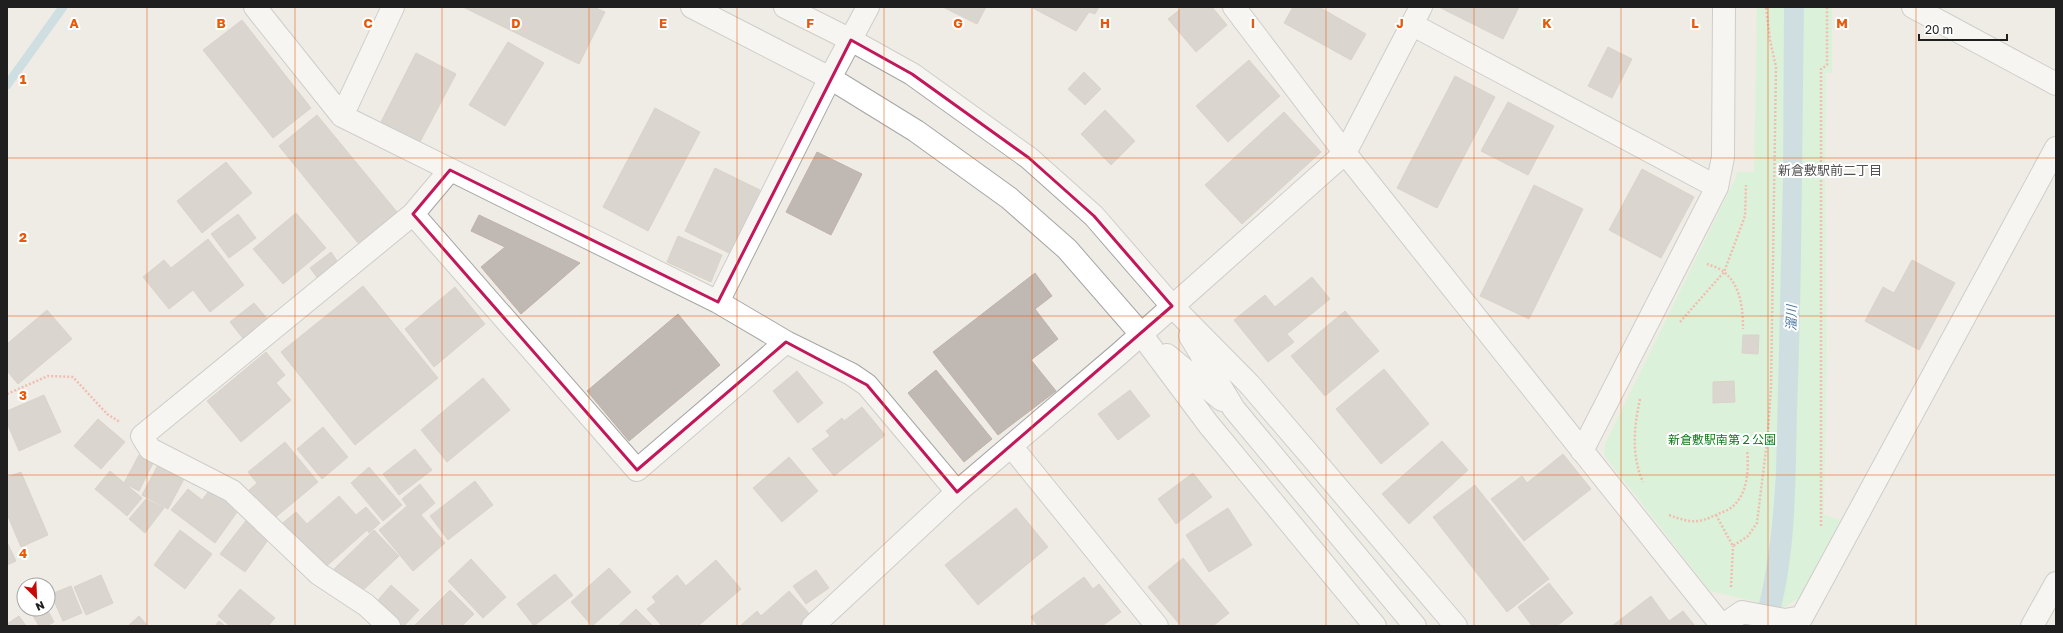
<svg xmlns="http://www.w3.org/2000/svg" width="2063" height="633" font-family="'Golos Text','Noto Sans JP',sans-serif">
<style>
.park{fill:#c5f7c9}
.water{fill:#a8cfdb}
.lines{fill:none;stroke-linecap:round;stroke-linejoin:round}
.stream{stroke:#a8cfdb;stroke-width:9}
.building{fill:#c0b8b2;stroke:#c0b3a9}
.minor-casing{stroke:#a6a6a6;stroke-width:24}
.path{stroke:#f48173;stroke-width:2.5;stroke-dasharray:2 2;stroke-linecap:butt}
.minor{stroke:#fff;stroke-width:22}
.marked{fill:none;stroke:#c2185b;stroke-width:3;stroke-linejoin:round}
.grid{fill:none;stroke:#e8590c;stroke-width:1;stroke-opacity:0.55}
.labels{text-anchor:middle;stroke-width:4;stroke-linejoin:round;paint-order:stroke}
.park-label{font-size:12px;fill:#117a1a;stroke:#fff}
.neighbourhood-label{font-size:13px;fill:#525252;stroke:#fff}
.water-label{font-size:13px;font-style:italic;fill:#4c78a3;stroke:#fff}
.grid-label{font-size:13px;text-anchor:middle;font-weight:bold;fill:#e8590c;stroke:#fff;stroke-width:4;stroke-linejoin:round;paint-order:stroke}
</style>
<rect width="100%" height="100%" fill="#efece6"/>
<path class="park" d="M1757,7H1832V73H1826L1825,179L1827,346L1824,514L1840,520L1807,593L1783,608L1710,591L1604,455L1605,444L1736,177L1737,172H1754Z"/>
<path class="water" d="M1784,7H1804C1802,142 1802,278 1797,413C1795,483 1797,558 1776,626H1753C1768,576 1773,524 1776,472L1783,179Z"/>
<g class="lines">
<path class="stream" d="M7,85L63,7"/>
</g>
<path class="building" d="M463,7H594L605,12L579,64Z
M943,7H986L977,24Z
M1031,7H1099L1095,14L1089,12L1076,31Z
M1183,7H1212L1227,25L1196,52L1168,19Z
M1293,7H1319L1366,34L1351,60L1284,23Z
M1439,7H1519L1503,39Z
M242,20L311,108L273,138L203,50Z
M508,42L544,63L505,126L469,105Z
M1608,47L1632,59L1612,98L1588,86Z
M416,53L456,74L420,142L381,122Z
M1249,60L1280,96L1228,142L1196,106Z
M1084,72L1101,89L1085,105L1068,89Z
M1455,76L1495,97L1437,208L1397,188Z
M1508,102L1554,126L1528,175L1481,151Z
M655,108L700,132L648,231L603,207Z
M1105,110L1135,141L1111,165L1081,134Z
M1284,112L1321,152L1242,224L1205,185Z
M317,115L397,212L358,243L279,146Z
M817,152L862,174L831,235L786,212Z
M226,162L252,193L202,233L177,201Z
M715,168L760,190L729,253L685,231Z
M1642,169L1694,197L1661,258L1609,230Z
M1534,185L1583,209L1529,319L1480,296Z
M296,213L326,248L283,284L253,249Z
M238,214L256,238L229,258L211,234Z
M479,215L580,263L521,314L481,267L505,247L471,231Z
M678,236L722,255L711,282L667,262Z
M208,239L244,285L210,312L193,290L169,309L143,277L164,260L171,268Z
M331,252L342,268L321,283L310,268Z
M1912,260L1955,283L1919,350L1865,321L1883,287L1894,293Z
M1035,273L1052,296L1035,309L1058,339L1031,360L1056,391L998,435L933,352Z
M1312,277L1330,299L1287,334L1294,342L1268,362L1234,320L1265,295L1275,307Z
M363,286L438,378L355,445L281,352Z
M455,287L485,324L434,367L405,329Z
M254,303L270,322L245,341L230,322Z
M47,310L72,339L18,384L7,371V344Z
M1345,311L1379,351L1325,396L1291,356Z
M678,314L720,365L629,441L587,391Z
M1743,335H1759L1758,354L1742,353Z
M266,352L285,375L276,383L291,400L241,442L207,401Z
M1384,369L1429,424L1381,464L1336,409Z
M936,370L992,439L964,462L908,393Z
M797,371L823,403L798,423L773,391Z
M483,378L510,410L447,462L421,430Z
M1734,381L1735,402L1713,403V382Z
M1130,390L1150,416L1118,440L1098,414Z
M44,395L61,432L19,451L7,423V411Z
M862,407L885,435L834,476L812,449L830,436L826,431L842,418L844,421Z
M98,419L125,442L101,469L74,446Z
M323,427L348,457L322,479L297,449Z
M1442,441L1468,470L1409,524L1382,494Z
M285,442L318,482L271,521L247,492L257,483L248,472Z
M415,449L432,470L399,495L383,474Z
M1563,454L1591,489L1524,541L1491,499L1522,476L1527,483Z
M139,455L153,463L139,491L124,483Z
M789,457L818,491L782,522L753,488Z
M159,463L185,477L168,509L142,495Z
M369,467L402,505L383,521L351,483Z
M110,471L142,498L127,516L95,489Z
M21,472L48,535L21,547L7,514V477Z
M1193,473L1212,497L1176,524L1158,499Z
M475,481L493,505L448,540L430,516Z
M420,484L435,503L421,515L445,543L413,571L379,530L407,506L402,499Z
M1475,485L1549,579L1507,612L1433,517Z
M212,487L240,508L215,543L171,510L188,489L202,500Z
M339,496L356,515L366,507L380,523L369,533L367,530L320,572L279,526L296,512L307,524Z
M146,499L164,508L145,533L129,519Z
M1016,508L1048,547L978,605L945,565Z
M1228,508L1252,545L1209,572L1186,535Z
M248,518L271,536L245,572L220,554Z
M180,530L212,554L185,589L154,565Z
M374,530L399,556L358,595L333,570Z
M7,542L16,561L7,565Z
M1183,558L1229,613L1213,626H1181L1148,587Z
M471,559L506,597L483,618L448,581Z
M716,560L741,589L698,626H662L647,609L656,602L652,597L677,575L686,586Z
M609,568L631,592L592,626L571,602Z
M816,570L829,588L806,604L793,586Z
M555,574L573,595L534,626L517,604Z
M101,575L113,603L86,615L74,587Z
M1084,577L1093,589L1099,584L1121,612L1102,626H1038L1031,617Z
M1549,583L1573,613L1557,626H1532L1518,607Z
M391,585L419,610L404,626H395L373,606Z
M71,586L82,613L63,621L51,594Z
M240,589L275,618L268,626H230L218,616Z
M450,590L474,614L462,626H414Z
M789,591L817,622L812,626H740L757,611L761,616Z
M1651,596L1669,621L1683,611L1695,626H1612Z
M29,609H47L54,622L46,626H39Z
M636,609L653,626H618Z
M19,616L26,626H7V624Z
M139,616L148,626H128Z
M219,621L225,626H215Z"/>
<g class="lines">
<defs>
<path id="minor" d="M255,7L342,116L718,302L786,342L851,374L867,385L957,492
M692,7L830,78L916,131L1009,198L1067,249L1141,334L1209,425L1375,626
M785,7L851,40L912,74L1029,158L1094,216L1172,306L1250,385L1456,626
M1234,7L1345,153L1722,626
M1913,7L2056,84
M1413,25L1717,187
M342,116L393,7
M413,214L637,470L786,342
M718,302L830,78L868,7
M1190,336L1234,409L1415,626
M1167,355L1222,400
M1011,446L1157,626
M1582,451L1717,187L1723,157L1724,7
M389,626L366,605L319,574L232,491L150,449L142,436L413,214L450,170
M813,626L957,492L1119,354L1345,153L1421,7
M1722,626L1742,612L1785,620L1802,617L2056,148
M2032,626L2056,583"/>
</defs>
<use href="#minor" class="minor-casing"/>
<path class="path" d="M1707,264C1712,266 1720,268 1724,272C1741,286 1743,309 1743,329
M1680,322L1724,272L1745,216L1746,185
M7,394L48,376L73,377L107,414L120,422
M1640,399C1634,427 1631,455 1643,482
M1669,515C1691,523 1697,524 1718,514C1723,512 1729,510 1732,507C1748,494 1749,469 1747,450
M1716,515L1733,546L1748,536L1757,523L1768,433L1771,387L1776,67L1770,40L1766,7
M1821,526V69L1827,65V7
M1731,587L1733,546"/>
<use href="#minor" class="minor"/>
</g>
<path d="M0 0H2063V633H0ZM851,40L912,74L1029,158L1094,216L1172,306L957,492L867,385L786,342L637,470L413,214L450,170L718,302Z" fill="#efece6" fill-opacity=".55" fill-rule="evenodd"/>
<path class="marked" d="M851,40L912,74L1029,158L1094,216L1172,306L957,492L867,385L786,342L637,470L413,214L450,170L718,302Z"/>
<path class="grid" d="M147,7V626M295,7V626M442,7V626M589,7V626M737,7V626M884,7V626M1032,7V626M1179,7V626M1326,7V626M1474,7V626M1621,7V626M1768,7V626M1916,7V626M7,158H2056M7,316H2056M7,475H2056"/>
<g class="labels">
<g class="park-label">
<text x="1722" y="444">新倉敷駅南第２公園</text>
</g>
<g class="neighbourhood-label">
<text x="1830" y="175">新倉敷駅前二丁目</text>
</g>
<g class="water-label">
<text transform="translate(1791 318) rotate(-89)" y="5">溜川</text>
</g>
</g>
<g class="grid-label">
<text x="74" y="28">A</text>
<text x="221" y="28">B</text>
<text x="368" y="28">C</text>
<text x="516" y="28">D</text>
<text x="663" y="28">E</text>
<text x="810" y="28">F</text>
<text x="958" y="28">G</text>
<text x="1105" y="28">H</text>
<text x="1253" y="28">I</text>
<text x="1400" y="28">J</text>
<text x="1547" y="28">K</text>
<text x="1695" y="28">L</text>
<text x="1842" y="28">M</text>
<text x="23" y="84">1</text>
<text x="23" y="242">2</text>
<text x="23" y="400">3</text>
<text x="23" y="558">4</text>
</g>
<rect width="2063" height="633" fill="none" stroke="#1f1f1f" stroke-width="16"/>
<g transform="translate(36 597) rotate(156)"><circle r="19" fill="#ffffff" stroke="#a5a5a5"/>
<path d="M0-3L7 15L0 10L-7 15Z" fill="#c50a09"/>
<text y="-6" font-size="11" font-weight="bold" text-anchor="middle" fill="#1f1f1f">N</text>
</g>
<path d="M1919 34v6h88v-6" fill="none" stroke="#1f1f1f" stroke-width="2"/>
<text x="1925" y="34" font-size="12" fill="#1f1f1f" stroke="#ffffff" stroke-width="3" paint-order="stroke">20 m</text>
</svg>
